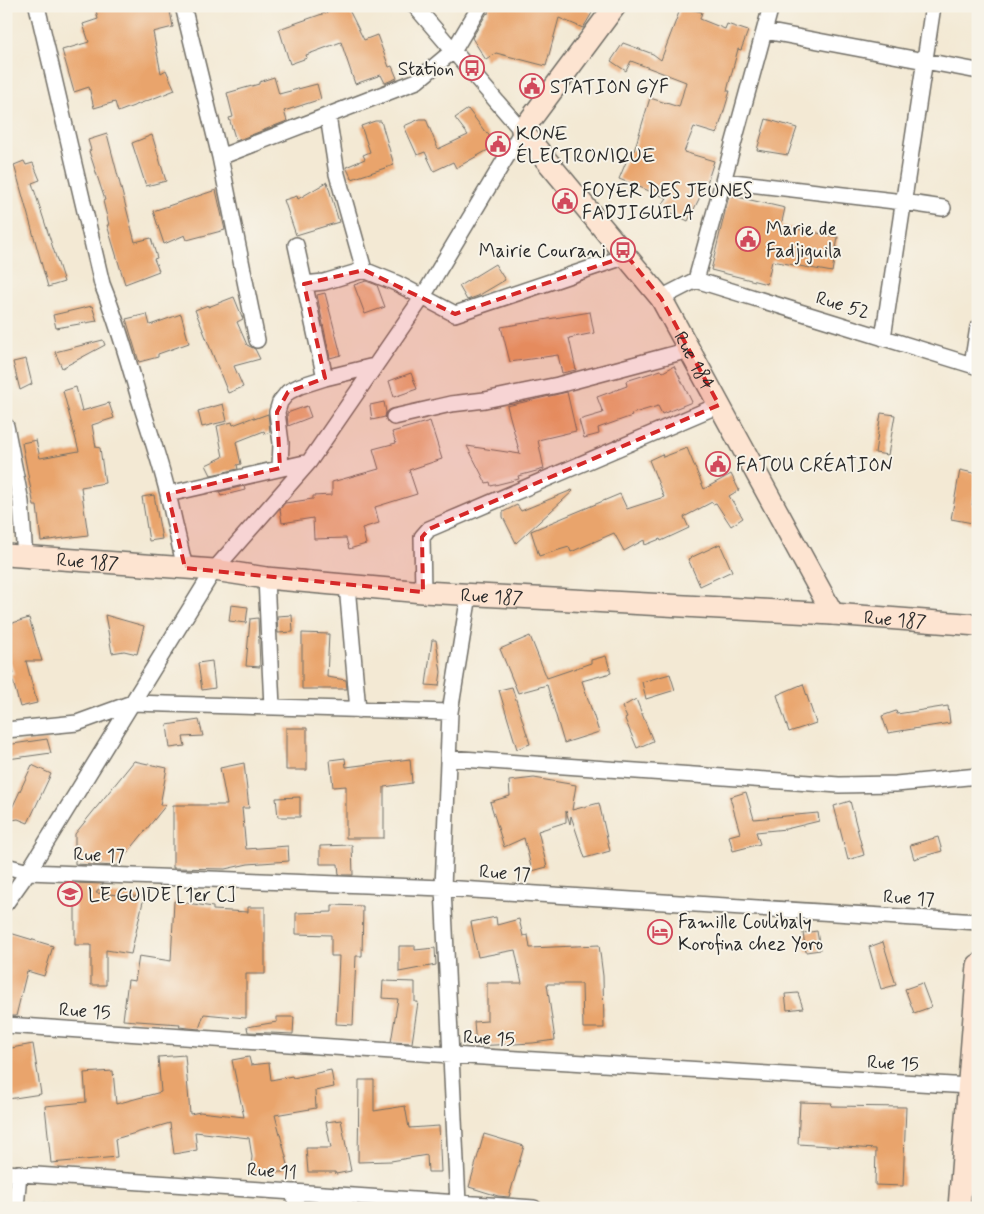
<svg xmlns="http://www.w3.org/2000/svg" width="984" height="1214" font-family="Mynerve,sans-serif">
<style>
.green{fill:#8ddc9b;stroke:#5c8463}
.building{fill:#e9a46c}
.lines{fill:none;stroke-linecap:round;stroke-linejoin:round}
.street-casing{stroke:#716e66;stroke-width:18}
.secondary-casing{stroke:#716e66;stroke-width:24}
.street{stroke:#fff;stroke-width:15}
.secondary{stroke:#fde4d1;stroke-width:21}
.marked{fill:#d62828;fill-opacity:0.2;stroke:#d62828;stroke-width:4;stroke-dasharray:10 6;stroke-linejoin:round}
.labels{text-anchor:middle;stroke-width:4;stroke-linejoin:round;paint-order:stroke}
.poi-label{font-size:19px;fill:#2b2b2b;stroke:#f7f3e8;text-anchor:start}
.street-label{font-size:19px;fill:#2b2b2b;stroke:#f7f3e8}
</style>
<rect width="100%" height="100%" fill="#f7f3e8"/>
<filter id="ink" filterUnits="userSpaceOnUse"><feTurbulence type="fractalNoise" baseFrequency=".02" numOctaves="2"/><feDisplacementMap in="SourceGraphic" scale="10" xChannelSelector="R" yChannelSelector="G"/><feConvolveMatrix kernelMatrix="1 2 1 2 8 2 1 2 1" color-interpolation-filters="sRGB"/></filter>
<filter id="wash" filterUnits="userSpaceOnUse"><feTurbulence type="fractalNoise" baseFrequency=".0096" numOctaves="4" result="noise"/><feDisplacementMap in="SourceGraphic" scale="20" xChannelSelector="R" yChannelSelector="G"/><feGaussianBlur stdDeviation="1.12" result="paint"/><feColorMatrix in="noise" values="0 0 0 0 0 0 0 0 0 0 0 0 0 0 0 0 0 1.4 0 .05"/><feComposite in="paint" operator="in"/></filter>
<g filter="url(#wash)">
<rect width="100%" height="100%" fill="#f3e9d4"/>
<path class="green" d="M26,1204L80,1208H25Z"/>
<g id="blocks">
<path class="building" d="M95,6H169L173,27L153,32L161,73L166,70L175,90L118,112L115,102L94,108L89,87L74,92L62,50L89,42L83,24L98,19Z
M325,6H347L364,40L377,35L389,67L392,66L397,78L385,83L381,75L355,84L341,42L306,55L307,58L290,64L279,29L328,12Z
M489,6H583L592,13L583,28L559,18L546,66L496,53L486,60L472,38L487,13L488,14Z
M681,7L702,12L700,19L725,29L727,24L748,31L741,50L738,49L727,91H730L717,134L694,127L684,152L714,161L707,183L688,221L660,207L667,198L619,179L631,150L634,151L650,98L679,107L686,82L631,61L626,71L611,61L623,43L653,54L661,60Z
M274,77L279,94L317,84L321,99L284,111L287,121L236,141L229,118L233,117L227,93L259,84V82Z
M468,109L486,133L487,132L495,146L456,168L453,162L434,171L425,152L417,155L404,126L420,119H426L438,149L468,135L455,118Z
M766,119L797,128L788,155L757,150Z
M375,121H381L394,165L352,179L346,167L365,159L363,155L370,152L361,126Z
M107,134L135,242L151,238L157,258L154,259L159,271L125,284L107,225H109L103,201L105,200L89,151L91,150L88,140Z
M152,135L166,181L146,186L132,143Z
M24,161L26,165L33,163L40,180L32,183L64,282L48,287L14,165Z
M327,182L339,222L296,235L284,200L297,196L298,199Z
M216,190L225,230L187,240L185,235L164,244L153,211Z
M729,195L785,208L781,226L838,237L832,272L772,261L767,284L711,270Z
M495,264L505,280L478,296L467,300L459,286Z
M366,281L377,285L385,307L365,314L354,285Z
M325,293L341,355L330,358L317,295Z
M234,297L243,319L237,322L247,345L255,349L260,359L234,366L243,387L228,393L195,310L208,305V307Z
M92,306L97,321L56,328L53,315Z
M590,312L594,333L569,338L576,370L562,373L558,355L510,362L501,327Z
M147,314L150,325L181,314L189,343L158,354V357L139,362L126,319Z
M103,340L105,345L62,368L55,352Z
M26,359L32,384L20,390L13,362Z
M674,366L692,402L662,414L658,406L631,414L632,416L598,428L599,434L584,438L579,420L603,413L597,397L627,386L626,381L661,370L663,372Z
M411,373L417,389L394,397L389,381Z
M76,387L82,411L109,403L114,418L92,425L96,447L100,448L105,483L81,487L88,535L41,541L37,506H34L22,443L36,440L40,458L79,451L63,391Z
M567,392L576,431L538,440L544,469L518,476L519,479L491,486L490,482L486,483L467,446L520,454L507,406Z
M384,402L386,412L385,417L372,420L370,405Z
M223,404L227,421L202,427L198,411Z
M307,406L311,417L288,426L287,413Z
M881,413L895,415L888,455L875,453Z
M268,414L270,432L265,434L264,431L236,442L241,464L237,465L238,469L211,475L206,465L223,457L217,426L232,422L233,425L254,417V419Z
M430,421L442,459L409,470L417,494L375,507L379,523L362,528L366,544L349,549L346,538L314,539L313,518L282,523L280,509L285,503L313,499V496L332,495V482L379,469L373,449L396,443L392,432Z
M687,448L704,489L731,474L739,490L729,496L743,518L731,526L716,503L713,504L712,502L684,517L689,528L661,541L660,539L645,545L644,540L624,551L614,533L571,552L569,547L539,556L531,531L620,494L627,509L664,497L649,460L662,454L663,457Z
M960,470L978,474L972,505H978V524L951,519Z
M244,486L245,490L221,496L219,492Z
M572,490L573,491L516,543L503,517V512L517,505L521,511Z
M154,495L162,539L149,541L142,497Z
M720,544L732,571L700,586L688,559Z
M231,605L248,607L246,623L229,621Z
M105,615L144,626L137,654L124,651L112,653Z
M292,615L293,632L278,633L277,616Z
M29,618L42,661H26L37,703L20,707L11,674H14L6,649V625Z
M258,618L260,667L246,666L250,619Z
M302,633L329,634L327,677L346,680L347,689H302Z
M530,636L547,678L591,663V660L606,656L611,673L582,681L599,732L564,743L547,685L518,693L500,649Z
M432,640H436L441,672L439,686L426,685Z
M212,661L215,688L202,690L198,663Z
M670,674L675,690L646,699L642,682Z
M803,684L816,723L789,732L777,695Z
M512,687L530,744L517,749L499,690Z
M636,699L653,741L637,748L625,719L627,718L622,707Z
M948,706L950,723L888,733L882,716L896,711L897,714Z
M199,720L203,736L183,737L185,746L170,748L167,725Z
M286,728H307V770H286Z
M47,739L51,753L8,759L6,745Z
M345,758L346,767L410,759L412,783L384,787V838H346V786L333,787L330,760Z
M134,761L167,768L160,805H166L117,866L75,864V834Z
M244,763L249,808H242L246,849L288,846L289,861L248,864L225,869L173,868V805H227L220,768Z
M32,765L51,774L28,823L18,819L6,821Z
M534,778L576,785L572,810L599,803L610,851L585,858L571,816L570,824L566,811V822L538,831L547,867L532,871L524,838L504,847L490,802L510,796L509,781Z
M746,792L754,819L818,813L819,821L786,829L756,832L760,844L733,851L729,836L740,833L730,797Z
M300,797V817H278L276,798Z
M850,801L864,855L848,860L834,806Z
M938,837L942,851L914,859L910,845Z
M352,845L353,875H339L338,864H320V846Z
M75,883L103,884L96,893L144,897L131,954L106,950V985H91V945H75Z
M174,901L213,907V910L248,912V907H265V974H246V1018L204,1014L199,1029L179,1027L180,1024L123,1020L128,980L135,981L139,956L171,961Z
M332,905L363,906L362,956H356L353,1025L336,1024L339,956H331V935L296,934V913L332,912Z
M496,917L497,925L519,919L523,936L528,935L530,948L599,945L603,976L604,1028H583L582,984H547L555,1040L533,1043L476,1046L474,1022L487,1021V983H522L515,950L478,957L471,922Z
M817,931L820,950L806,952L803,933Z
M10,933L53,946L44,976L27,971L16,1016H6V940Z
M883,942L896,985L881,989L869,947Z
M399,946H415V950L435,948L436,965L399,972Z
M383,981L415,982V1002H418L412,1043L391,1042L398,999L382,998Z
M922,983L931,1007L914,1013L905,989Z
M798,993L803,1008L787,1010L785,994Z
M277,1017H294L293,1034L248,1032L247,1027L277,1022Z
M33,1044L41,1094L8,1099L6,1086V1049Z
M185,1055L190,1114L200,1112L244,1117L232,1060L249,1057L251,1065L269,1063L271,1080L292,1076L293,1078L331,1070L334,1087L315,1091L316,1108L275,1115L290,1172H264V1174L250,1173L252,1157L249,1138L195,1132L197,1150L174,1154L170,1123L115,1139L117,1157L51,1163L45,1106L86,1102L84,1073L113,1071L116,1104L161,1092L158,1057Z
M359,1080H374V1111L405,1106L409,1128L439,1126L441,1172H428L427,1155L391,1161L358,1162Z
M800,1102L832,1103L831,1106L906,1107L903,1186L875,1185L876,1149L798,1144Z
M341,1120L351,1171L336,1174L335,1172H308L306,1148H331L326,1122Z
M484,1134L524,1146L509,1197L498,1196L469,1187Z"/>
</g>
</g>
<g filter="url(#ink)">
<use href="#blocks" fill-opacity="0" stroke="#716e66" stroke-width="1"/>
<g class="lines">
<defs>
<path id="street" d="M37,6L102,284C117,321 128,359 139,398C149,430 160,461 168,494L309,462
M183,6L220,157L257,340
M765,31L978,71
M328,116L337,174L364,270
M220,157L417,81L454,50L480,6
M724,181L903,202L943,208
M296,245L325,378
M696,280L978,367
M304,284L324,282L364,270L396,283L455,314L627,256
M661,298L696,280L771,6
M883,338L933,6
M972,365L978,327
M394,417L451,404L485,400L558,385L689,350
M6,426L21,502L25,557
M280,468L281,443L277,412L280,402L288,392L300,386L325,378L374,366
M168,494L185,568
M266,578L272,707
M347,586L358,710
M423,592L422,537L429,529L719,405
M6,730L77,723L132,703L450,712
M448,758L839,785L896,784L978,776
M6,866L28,872L443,888L978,922
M6,903L28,872L214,570L309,462L422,298L522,131L415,6
M6,1025L451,1055L969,1086
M6,1173L534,1208
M458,1203L443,888L450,712L469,595
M16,1208L19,1173
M295,1208L296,1192"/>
<g id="secondary">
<path id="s1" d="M615,6L522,131L661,298L833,614"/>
<path id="s2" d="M6,555L214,570L266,578L423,592L833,614L978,625"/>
<path d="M959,1208L978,965"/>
</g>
</defs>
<use href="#street" class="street-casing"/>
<use href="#secondary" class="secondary-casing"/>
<use href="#street" class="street"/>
<use href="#secondary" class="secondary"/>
</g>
</g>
<path class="marked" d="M627,256L661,298L719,405L429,529L422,537L423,592L185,568L168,494L280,468L277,412L288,392L325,378L304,284L364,270L455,314Z"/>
<defs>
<symbol id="bus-ring" viewBox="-11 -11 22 22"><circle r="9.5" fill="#f7f3e8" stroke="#d1495b" stroke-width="1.5"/><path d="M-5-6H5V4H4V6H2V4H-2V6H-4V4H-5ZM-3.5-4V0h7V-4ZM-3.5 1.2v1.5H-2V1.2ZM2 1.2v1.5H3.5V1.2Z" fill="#d1495b"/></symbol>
<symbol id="civic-ring" viewBox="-11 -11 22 22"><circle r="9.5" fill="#f7f3e8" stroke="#d1495b" stroke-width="1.5"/><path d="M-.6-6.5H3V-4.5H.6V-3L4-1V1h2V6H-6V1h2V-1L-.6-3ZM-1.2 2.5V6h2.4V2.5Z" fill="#d1495b"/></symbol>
<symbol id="school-ring" viewBox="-11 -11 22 22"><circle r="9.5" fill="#f7f3e8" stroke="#d1495b" stroke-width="1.5"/><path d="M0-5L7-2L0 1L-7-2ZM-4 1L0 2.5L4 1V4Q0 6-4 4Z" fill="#d1495b"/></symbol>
<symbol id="hotel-ring" viewBox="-11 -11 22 22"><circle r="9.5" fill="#f7f3e8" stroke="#d1495b" stroke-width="1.5"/><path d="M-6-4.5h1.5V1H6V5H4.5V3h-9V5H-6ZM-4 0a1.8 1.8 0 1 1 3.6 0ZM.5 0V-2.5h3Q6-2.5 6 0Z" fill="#d1495b"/></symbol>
</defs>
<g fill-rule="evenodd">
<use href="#bus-ring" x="458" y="54" width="28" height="28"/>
<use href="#civic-ring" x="518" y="72" width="28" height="28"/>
<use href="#civic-ring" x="484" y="130" width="28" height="28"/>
<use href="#civic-ring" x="551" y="187" width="28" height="28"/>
<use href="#civic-ring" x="734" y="225" width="28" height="28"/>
<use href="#bus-ring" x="609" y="236" width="28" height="28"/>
<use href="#civic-ring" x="704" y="450" width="28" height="28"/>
<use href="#school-ring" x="56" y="880" width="28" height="28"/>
<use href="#hotel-ring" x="646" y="918" width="28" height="28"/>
</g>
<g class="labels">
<g class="poi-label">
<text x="454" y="75" text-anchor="end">Station</text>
<text x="550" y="93">STATION GYF</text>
<text x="516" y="140">KONE<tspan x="516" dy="22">ÉLECTRONIQUE</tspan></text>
<text x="582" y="197">FOYER DES JEUNES<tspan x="582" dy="22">FADJIGUILA</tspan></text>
<text x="766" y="235">Marie de<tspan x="766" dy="22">Fadjiguila</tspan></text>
<text x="606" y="257" text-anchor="end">Mairie Courani</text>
<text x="736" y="471">FATOU CRÉATION</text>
<text x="88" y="901">LE GUIDE [1er C]</text>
<text x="678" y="928">Famille Coulibaly<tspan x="678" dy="22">Korofina chez Yoro</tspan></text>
</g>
<g class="street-label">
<text transform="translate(843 304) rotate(17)" y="7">Rue 52</text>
<text dy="7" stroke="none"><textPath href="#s1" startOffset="444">Rue 184</textPath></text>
<text dy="7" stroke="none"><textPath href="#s2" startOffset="82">Rue 187</textPath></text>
<text dy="7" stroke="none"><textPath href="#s2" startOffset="488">Rue 187</textPath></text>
<text dy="7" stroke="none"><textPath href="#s2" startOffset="892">Rue 187</textPath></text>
<text transform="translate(99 854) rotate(2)" y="7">Rue 17</text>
<text transform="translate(505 872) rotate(4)" y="7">Rue 17</text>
<text transform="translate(909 897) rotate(4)" y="7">Rue 17</text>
<text transform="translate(85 1010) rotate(4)" y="7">Rue 15</text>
<text transform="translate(489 1037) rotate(3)" y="7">Rue 15</text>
<text transform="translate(893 1062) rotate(3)" y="7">Rue 15</text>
<text transform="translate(272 1170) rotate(4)" y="7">Rue 11</text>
</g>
</g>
<rect width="984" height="1214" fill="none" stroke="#f7f3e8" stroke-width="25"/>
</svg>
